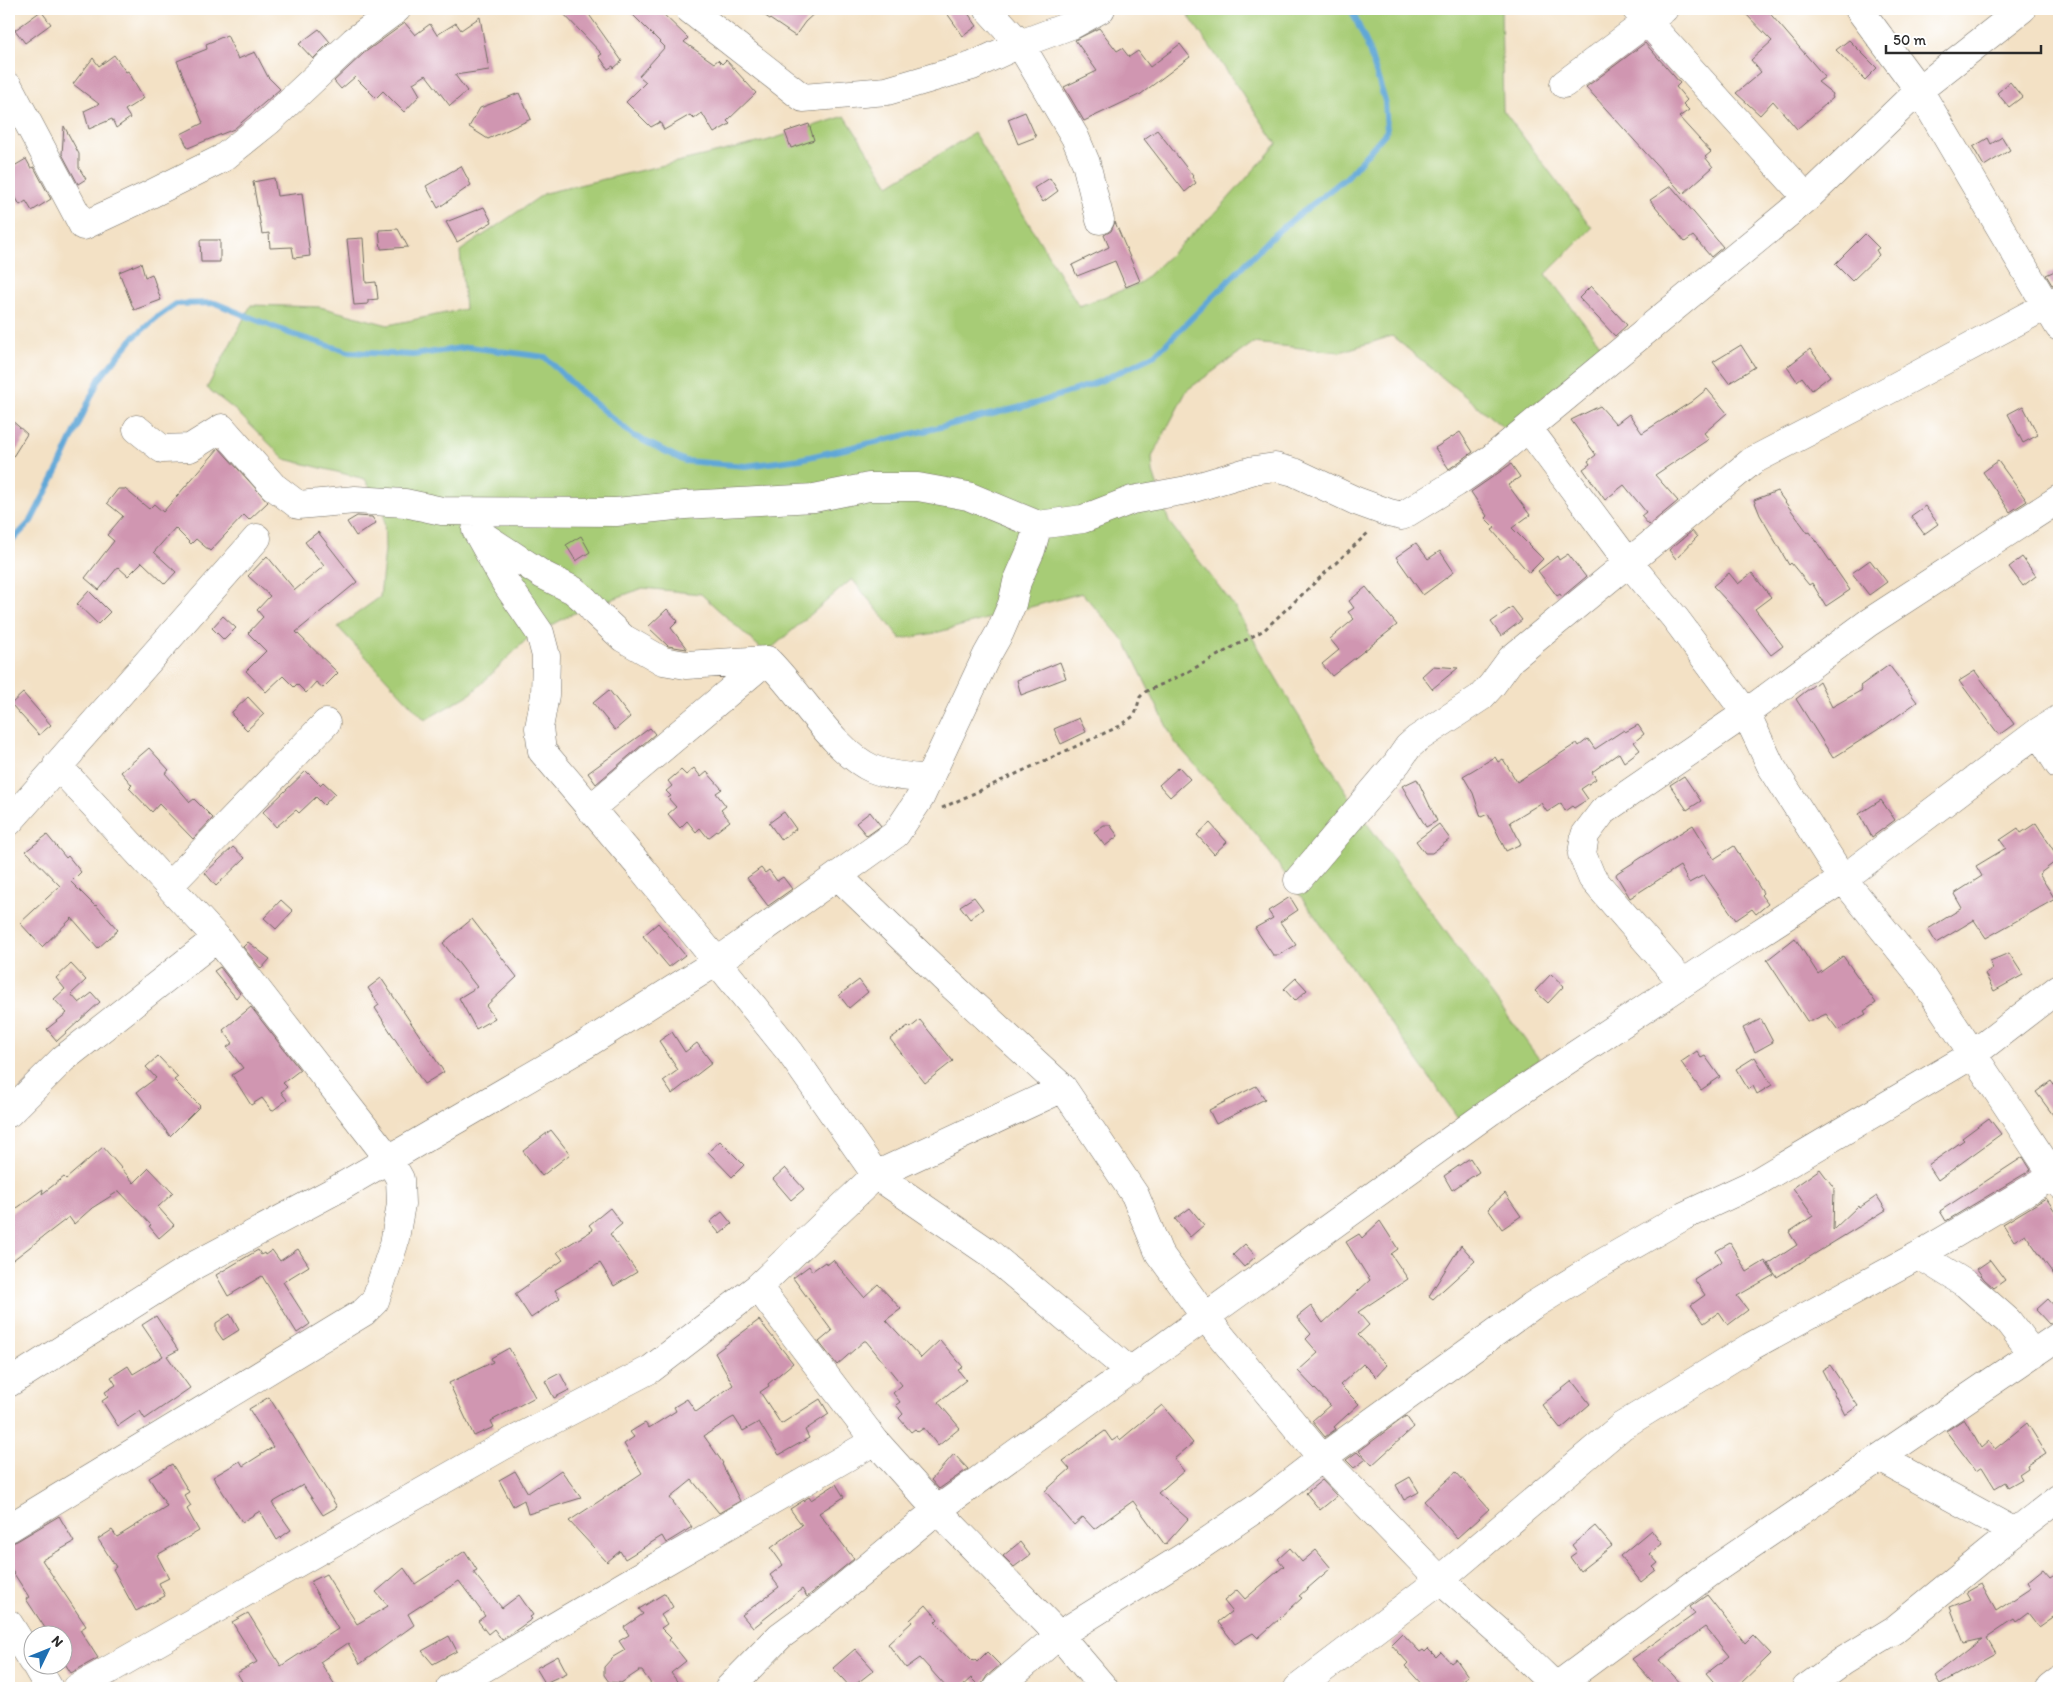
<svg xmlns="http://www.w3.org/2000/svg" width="2068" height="1697" font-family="Itim,sans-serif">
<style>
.green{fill:#a7cc76;stroke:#697c50}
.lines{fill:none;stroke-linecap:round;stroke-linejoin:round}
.stream{stroke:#61a7d7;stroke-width:6}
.building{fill:#d096b1}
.minor-casing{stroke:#716b61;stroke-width:29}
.path{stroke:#716b61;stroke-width:3;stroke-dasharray:4 4;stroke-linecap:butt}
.minor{stroke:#fff;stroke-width:28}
</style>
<rect width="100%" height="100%" fill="#fff"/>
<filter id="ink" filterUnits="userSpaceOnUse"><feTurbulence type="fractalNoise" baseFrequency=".02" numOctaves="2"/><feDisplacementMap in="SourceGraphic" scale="10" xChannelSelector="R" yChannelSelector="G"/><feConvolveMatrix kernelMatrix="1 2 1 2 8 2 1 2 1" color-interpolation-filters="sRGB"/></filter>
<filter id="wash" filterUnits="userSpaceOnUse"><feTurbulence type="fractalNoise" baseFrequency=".0096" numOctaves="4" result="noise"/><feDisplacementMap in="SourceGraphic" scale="20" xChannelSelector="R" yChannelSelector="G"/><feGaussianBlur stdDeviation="1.12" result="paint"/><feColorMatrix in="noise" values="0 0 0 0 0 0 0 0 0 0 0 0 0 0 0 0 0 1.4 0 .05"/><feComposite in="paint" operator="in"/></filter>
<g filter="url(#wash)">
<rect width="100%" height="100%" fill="#f3e1c5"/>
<path class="green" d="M1184,9H1501L1503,110L1592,228L1546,274L1603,348L1505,429L1392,336L1340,352L1253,343L1187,390L1152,457L1153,472L1169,522L1234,606L1295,710L1363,818L1539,1059L1461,1122L1258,836L1174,741L1126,643L1082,593L935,633L901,639L852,579L766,653L701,594L643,588L572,614L527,639L472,693L425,720L338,627L380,597L385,550L384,512L365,479L285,459L235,410L207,388L251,305L320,307L388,325L465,309L460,251L545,193L766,141L845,116L889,185L974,133L1079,306L1139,284L1218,210L1277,144Z"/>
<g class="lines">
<path class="stream" d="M9,548L11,542L31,521L59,467L99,379L132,339L156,318L176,304L215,303L291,334L349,352L413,355L469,347L545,357L581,392L634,436L685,461L746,466L800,459L924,431L1037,403L1098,382L1155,355L1277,232L1347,177L1387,131L1385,101L1367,44L1351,9"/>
</g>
<g id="blocks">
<path class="building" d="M559,9H585L622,61L614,68L613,66L608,69L599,56L602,54Z
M627,9H658L688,38L684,42L714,63L718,60L722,64L726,60L756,93L727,121L730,124L714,133L702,113L694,119L690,115L664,130L660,122L651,127L626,102L646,82L639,76L665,47Z
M755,9H819L805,22L795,36Z
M944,9H965L977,26L963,36Z
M1741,9H1766L1825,77L1818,82L1833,94L1832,96L1833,98L1797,129L1773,101L1760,115L1736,93L1761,72L1751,60L1772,41Z
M41,11L51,24L25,43L15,30Z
M480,17L489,70L455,75L467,91L450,106L426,75L413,83L420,95L404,112L383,91L376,98L355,77L341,89L334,81L364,53L405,23L415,35L430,24L437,35L456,23L461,30Z
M1099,28L1117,51L1122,48L1129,57L1138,51L1150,67L1180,44L1190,57L1141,94L1084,121L1064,87L1097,71L1075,40Z
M319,29L330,42L313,59L299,44Z
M227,35L238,59L255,52L268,77L280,89L234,129L188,148L181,134L203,123L177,61L207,49L206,44Z
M1849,40L1877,68L1865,80L1836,50Z
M1645,43L1680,83L1676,87L1687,100L1683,104L1689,110L1679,117L1711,152L1705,157L1713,167L1683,194L1586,87Z
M114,55L126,72L128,71L144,98L125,110L130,118L116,128L112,119L89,129L84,111L99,104L73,84L93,58L99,66Z
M2010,82L2022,97L2009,107L1997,93Z
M519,93L531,119L488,139L469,127L480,108Z
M1025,112L1036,137L1018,144L1008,119Z
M809,124L814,140L791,148L785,132Z
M64,126L79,154V168L86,179L78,184L62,154Z
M1157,130L1193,176L1192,177L1196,183L1185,192L1144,139Z
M2002,137L2010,150L1984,166L1973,147L1988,138L1991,144Z
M26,159L31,168L34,167L51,199L32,211L26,201L20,205L9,186L15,181L9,169Z
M461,166L471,185L438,208L426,186Z
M274,178L277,196L302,193L310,256L294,258L292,247L270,248L269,233L262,234L253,182Z
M1050,178L1058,191L1043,202L1034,188Z
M1671,186L1723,247L1711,257L1693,236L1685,242L1650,200Z
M484,207L492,222L457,242L446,222Z
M1115,222L1140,281L1126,287L1115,261L1077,276L1072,265L1109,247L1104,235L1111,231Z
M398,229L408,247L381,249L379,230Z
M1865,234L1879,248L1876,250L1879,255L1852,281L1835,264Z
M363,238L366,283L376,282L378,299L368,300V304L354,305L347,239Z
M200,240H220V262H201Z
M141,263L145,277L152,274L161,300L134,310L119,272Z
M2059,269V283L2052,285L2046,275Z
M1591,286L1627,325L1615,336L1579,298Z
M1741,345L1755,367L1729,383L1713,362Z
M1810,349L1830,376L1812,390L1802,377L1797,381L1787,367Z
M1707,389L1727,413L1704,433L1709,439L1655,475L1678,501L1649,525L1641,516L1646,512L1624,485L1605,500L1583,469L1590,464L1588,461L1596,455L1571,420L1600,406L1616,424L1629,414L1642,433L1691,402Z
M2023,406L2038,435L2023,443L2008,414Z
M9,418L27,434L9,463Z
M1460,432L1473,452L1449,469L1435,448Z
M219,448L268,502L249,520L244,515L210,551L196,539L191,544L175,528L154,552L176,572L165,584L142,562L128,576L118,567L99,590L85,578L114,541L107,535L123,516L107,503L118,489H125L149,509L154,504L163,512Z
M1998,461L2027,501L2010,512L1983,472Z
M1511,464L1520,477L1508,485L1530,515L1512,528L1543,559L1529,573L1492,530L1495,528L1485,518L1487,516L1471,492Z
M1777,491L1808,533L1810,532L1850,590L1826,606L1812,583L1809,585L1791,563L1789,565L1760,515L1754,500Z
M1925,506L1938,524L1924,534L1911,516Z
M357,516L372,517L376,523L356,536L347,522Z
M1692,531L1697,537L1676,559L1669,550Z
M318,532L357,582L296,632L338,673L323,688L316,682L306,693L297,684L294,687L283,676L266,692L246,671L266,651L248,633L263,617L257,610L270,596L248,576L267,556L295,590L324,566L305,542Z
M581,536L590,552L576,561L566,545Z
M1416,543L1428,559L1440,551L1454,572L1423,595L1396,557Z
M1568,554L1586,577L1562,597L1560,594L1557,596L1538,571L1557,556L1559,560Z
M2022,557L2036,576L2023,586L2009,567Z
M1870,560L1887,582L1869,595L1852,573Z
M1729,573L1738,584L1752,573L1771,597L1755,609L1783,646L1771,655L1740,615L1713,586Z
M1366,587L1397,625L1332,676L1322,664L1339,650L1330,639L1354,619L1348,612L1354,608L1349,601Z
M89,591L110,612L98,624L77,604Z
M1512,607L1522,620L1501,636L1491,622Z
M667,609L678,621L671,628L687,649L668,646L648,627Z
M223,616L236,628L224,640L212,628Z
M1060,662L1066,678L1021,695L1017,680Z
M1889,665L1917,702L1885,725L1833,758L1796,699L1819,681L1832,707L1862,690L1860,686Z
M1433,666L1458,668L1432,689L1422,676Z
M1975,671L2014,724L1999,735L1959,681Z
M609,690L630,717L615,730L593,703Z
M23,693L51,725L39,735L11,704Z
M248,697L264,714L247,730L232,715V712Z
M1079,718L1086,732L1061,744L1054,729Z
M1638,725L1644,734L1634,742L1640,750L1624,762L1619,753L1592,772L1596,779L1581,789L1588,799L1574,808L1572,806L1565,811L1561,803L1547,812L1541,803L1510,822L1521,844L1506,851L1488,814L1481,817L1473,793L1463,776L1495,757L1498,762L1503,759L1517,782L1577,743L1579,746L1588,739L1595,749L1624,730L1625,732Z
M650,728L655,734L596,784L588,773Z
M149,748L169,770L165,773L190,802L194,799L213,818L193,839L159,804L152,812L129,788L132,785L121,772Z
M1179,767L1190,779L1170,797L1159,785Z
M694,768L701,777L707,772L722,789L716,793L726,806L721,810L730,821L708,838L700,828L696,832L687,821L680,828L668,814L676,807L668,798L671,796L666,791L672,786L668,781L681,770L686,775Z
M306,771L320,785L323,782L335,793L324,805L316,797L299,813L296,810L276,827L263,812Z
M1684,776L1701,801L1687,810L1670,785Z
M1417,779L1437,821L1426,827L1402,786Z
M1881,800L1895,820L1872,837L1859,814Z
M784,812L796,829L781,840L769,823Z
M870,812L881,826L867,836L856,823Z
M1210,823L1227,842L1214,854L1197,835Z
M2036,823L2059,859L2039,874L2055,899L1986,938L1974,920L1936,943L1928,929L1962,908L1954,894L1982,876L1976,866L2006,848L2000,840L2018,828L2021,833Z
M1439,824L1450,839L1432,853H1425L1416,841Z
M1104,825H1110L1118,836L1105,846L1094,832Z
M1693,825L1714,859L1734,846L1763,893L1761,895L1768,904L1756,914L1752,909L1736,920L1704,875L1689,883L1680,866L1630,898L1616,875L1617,873Z
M47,835L66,858L68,856L81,872L71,882L95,906L96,905L118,930L98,948L72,918L42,947L20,923L60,886L26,851Z
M233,847L245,858L216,886L205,873Z
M761,868L765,873L769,870L777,881L783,877L792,889L768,906L747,878Z
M974,897L983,909L970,919L960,906Z
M1290,897L1298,910L1280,922L1296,945L1279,955H1273L1255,928L1273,918L1268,911Z
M281,900L293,911L276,929L264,918Z
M472,919L517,977L486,1006L495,1018L476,1029L459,998L477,987L443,943Z
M658,923L685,955L669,967L643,936Z
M1795,938L1818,974L1843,956L1876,1003L1864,1011L1866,1014L1838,1030L1826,1014L1811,1021H1807L1767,960Z
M248,942L270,959L261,969L243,947Z
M2009,953L2023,975L1994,991L1985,974L1993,969L1990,961Z
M71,964L86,980L71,994L79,1003L92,993L100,1002L57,1041L47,1029L67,1013L54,999L65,989L56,978Z
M220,967L240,993L236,998L214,971Z
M1551,974L1564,986L1548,1003L1535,991Z
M381,978L444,1072L424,1084L375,1008L379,1005L368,988Z
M1296,978L1307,990L1295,1001L1284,989Z
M859,980L868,992L849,1008L839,995Z
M251,1007L300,1070L283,1083L287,1087L281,1092L287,1100L272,1111L262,1098L251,1105L232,1075L243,1068L227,1047L233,1043L223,1030Z
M1761,1019L1773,1042L1755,1052L1743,1028Z
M920,1020L953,1061L925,1083L890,1039L908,1026L910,1028Z
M672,1032L685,1052L697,1043L712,1063L672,1094L663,1081L678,1070L659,1041Z
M1697,1051L1701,1058L1705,1056L1720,1077L1701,1090L1681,1062Z
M158,1056L178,1077L174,1080L200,1106L170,1136L137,1092L156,1078L146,1067Z
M1755,1057L1772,1085L1757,1094L1753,1086L1748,1089L1736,1069Z
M2051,1081L2059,1092V1123L2036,1092Z
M1256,1086L1265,1099L1216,1124L1209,1110Z
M1989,1118L2001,1134L1938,1180L1928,1165L1964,1140L1962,1138Z
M551,1130L570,1154L542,1176L523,1151Z
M720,1141L744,1165L732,1177L708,1152Z
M103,1147L134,1183L149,1168L173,1193L158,1207L174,1225L159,1238L149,1226L151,1225L119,1191L92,1208L74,1224L69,1217L9,1263V1214L43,1189L42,1194L64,1177L66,1179Z
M2023,1157L2031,1170L1946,1221L1940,1211Z
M1470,1158L1479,1172L1452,1190L1444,1176Z
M785,1168L804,1189L791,1200L773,1179Z
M1820,1169L1834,1188L1833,1230L1858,1206L1859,1208L1877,1196L1886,1210L1777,1277L1768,1264L1797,1245L1789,1232L1813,1216L1793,1188Z
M1505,1193L1521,1216L1502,1229L1488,1209Z
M2046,1198L2059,1217V1282L2025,1234L2014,1241L2003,1224Z
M610,1208L622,1224L610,1234L637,1272L614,1286L600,1263L555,1290L560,1298L531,1318L515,1294L563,1260L557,1252L593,1230L589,1225Z
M1190,1208L1204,1225L1190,1237L1175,1219Z
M722,1212L732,1224L720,1234L710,1222Z
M1380,1221L1398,1249L1391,1254L1408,1279L1358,1312L1369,1325L1358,1335L1387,1365L1376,1377L1363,1364L1340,1385L1359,1404L1334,1427L1336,1429L1325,1437L1312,1421L1330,1405L1298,1371L1318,1353L1306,1339L1311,1334L1297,1317L1311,1306L1323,1323L1370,1280L1346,1242L1359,1234L1362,1238Z
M1730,1243L1747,1272L1765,1261L1774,1275L1737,1296L1748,1310L1728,1325L1719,1312L1704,1323L1691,1305L1705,1295L1694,1279L1722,1261L1716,1251Z
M1245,1244L1256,1256L1244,1267L1233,1255Z
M1461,1245L1475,1261L1433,1299L1429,1296Z
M298,1249L309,1266L283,1282L310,1324L297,1333L262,1276L228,1296L216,1275L258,1250L261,1255L264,1253L265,1255L272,1250L280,1261Z
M833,1260L864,1297L878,1284L901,1309L886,1320L921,1358L940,1340L963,1367L958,1370L966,1380L938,1402L960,1428L938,1446L924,1428L918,1432L915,1429L911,1432L899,1418L903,1414L896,1405L900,1402L893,1393L902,1385L866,1341H864L837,1365L819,1342L832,1331L793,1278L809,1266L812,1271L825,1262L827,1265Z
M1990,1260L2005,1280L1994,1288L1984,1279L1977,1269Z
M2048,1299L2059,1311V1317L2049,1324L2036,1310Z
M230,1314L239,1330L223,1340L216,1330V1323Z
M156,1316L178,1350L167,1356L190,1388L145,1419L140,1411L118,1426L102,1401L108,1397L105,1392L116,1385L111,1377L128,1366L133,1374L163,1356L142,1325Z
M759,1320L793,1363L768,1384L769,1386L760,1392L781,1424L820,1399L829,1414L805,1430L809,1438L779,1455L759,1422L743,1431L734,1417L730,1419L704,1436L723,1463L722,1464L740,1501L719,1513L692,1480L670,1498L692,1527L666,1543L662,1536L625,1559L620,1551L607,1562L569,1521L642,1473L624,1444L634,1437L630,1432L645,1423L649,1428L676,1411L674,1407L687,1399L696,1412L733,1385L715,1353Z
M509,1348L535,1397L491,1421L494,1427L474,1436L449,1383L493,1362L491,1358Z
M1830,1365L1858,1406L1845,1415L1822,1370Z
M560,1373L569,1390L554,1398L545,1381Z
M1572,1381L1590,1404L1561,1429L1542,1405Z
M269,1397L337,1507L323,1515L303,1485L272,1503L291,1530L277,1540L260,1511L242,1522L213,1477L240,1461L243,1466L273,1447L249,1409Z
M1162,1405L1193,1443L1174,1459L1184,1471L1158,1493L1188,1519L1165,1545L1133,1501L1094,1529L1083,1517L1074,1525L1045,1491L1070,1469L1063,1461L1105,1431L1112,1441L1118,1437L1120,1440Z
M1406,1416L1414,1427L1372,1465L1359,1451Z
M1964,1419L1981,1448L1989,1441L1995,1449L2027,1423L2046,1453L2027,1465L2028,1468L2019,1474L2022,1479L2008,1487L2005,1482L1995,1488L1982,1467L1976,1471L1946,1431Z
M1357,1452L1365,1460L1354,1468L1346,1460Z
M954,1454L968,1469L939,1489L931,1480Z
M172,1464L189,1492L184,1495L191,1506L187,1509L199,1531L157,1555L169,1578L159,1583L165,1596L136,1611L113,1569L116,1567L98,1539L112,1530L117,1537L167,1506L149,1478Z
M561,1470L581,1498L528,1514L524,1500L513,1506L499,1480L515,1471L528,1493Z
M1456,1472L1489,1509L1457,1538L1424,1501Z
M1410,1477L1419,1492L1404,1500L1396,1485Z
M1322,1480L1337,1496L1320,1510L1306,1493Z
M836,1484L844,1497L819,1513L854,1559L807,1597L802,1589L753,1628L742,1615L779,1587L770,1575L783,1565L771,1548L802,1525L790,1509L809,1497L811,1500Z
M59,1516L74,1542L42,1560L86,1626L80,1630L98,1658L71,1673L62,1659V1634H49L26,1599L29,1597L9,1566V1544L17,1541Z
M1595,1526L1612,1546L1580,1571L1570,1557L1577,1552L1572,1545Z
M1651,1530L1662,1544L1650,1554L1658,1563L1653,1567L1656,1570L1641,1582L1620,1556Z
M1020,1542L1030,1555L1014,1567L1003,1556Z
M1290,1548L1302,1562L1316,1550L1331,1568L1299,1596L1302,1598L1258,1638L1253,1633L1235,1644L1218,1622L1232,1611L1224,1601L1237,1590L1245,1599L1284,1566L1278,1559Z
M465,1551L477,1570L473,1572L502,1608L519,1595L533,1615L530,1617L532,1619L502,1640L494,1629L488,1634L478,1621L485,1616L459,1581L408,1614L414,1625L360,1664L348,1643L320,1662L337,1688H246L237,1673L257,1662L232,1622L248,1613L281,1666L338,1629L310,1582L326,1574L357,1624L388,1606L376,1592L404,1568L415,1584Z
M2043,1569L2050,1577L2059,1571V1613L2039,1627L2028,1613L2016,1622L2014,1619L1986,1638L1995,1653L1940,1684L1935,1676L1982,1639L1964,1643L1950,1607L1971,1599L1967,1592L1981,1584L1996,1611L2031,1588L2027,1582Z
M665,1593L673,1607L661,1615L667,1624L661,1628L671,1638L669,1640L686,1661L671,1673L682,1688H654L642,1671H639L621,1683L609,1682L604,1675V1667L613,1657L625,1650L619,1641L629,1635L624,1627L643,1614L639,1609Z
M1707,1595L1745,1643L1753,1635L1771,1654L1736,1688H1720L1707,1673L1729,1656L1705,1627L1659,1660L1685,1688H1658L1632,1659L1695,1614L1690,1607Z
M926,1605L938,1619L935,1622L973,1661L975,1660L977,1662L987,1652L1000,1665L987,1676L980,1687L971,1678L960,1688H947L920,1658L906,1668L888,1644L912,1622L910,1620Z
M1402,1633L1420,1652L1423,1650L1425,1652L1428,1649L1436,1657L1441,1652L1451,1663L1456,1659L1468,1676L1450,1688H1425L1405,1666L1408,1663L1391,1644Z
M449,1636L457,1651L433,1664L422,1651Z
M855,1649L874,1670L851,1688L833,1668Z
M558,1656L567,1673L545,1683L536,1668Z"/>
</g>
</g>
<g filter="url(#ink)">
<use href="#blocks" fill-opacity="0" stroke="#716b61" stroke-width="1"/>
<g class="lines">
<defs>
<path id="minor" d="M689,9L803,98L887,91L972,66L1020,44L1074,24L1101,9
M988,9L1020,44L1075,137L1086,163L1100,220
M1636,9L1807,198
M1859,9L1919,90L2059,327
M1564,84L1664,9
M9,87L83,226L143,198L223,158L269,121L354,41L397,9
M1528,428L1628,562L1675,618L1746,713L1771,766L1843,879L1921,976L2059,1184
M137,429L162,449L190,448L222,428L273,486L298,505L355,500L405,503L442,511L616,512L685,505L814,498L869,487H918L968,496L1038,525L1083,519L1132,500L1187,490L1254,470L1275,467L1294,472L1356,501L1389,513L1402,516L1456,483L1492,458L1528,428L1807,198L1919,90L2022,9
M476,530L505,582L540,633L546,656L545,695L539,728L542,751L643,870L790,1052L876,1175L988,1252L1131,1372
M482,535L543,575L573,590L585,600L596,613L623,638L663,661L686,665L767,660C798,690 835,753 873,769C890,776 912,777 930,779
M2038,732L2059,765
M590,809L767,660
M9,822L71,752
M839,877L946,980L1063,1088L1135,1195L1159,1253L1206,1318L1322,1458L1440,1580L1498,1631L1557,1688
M1298,880L1397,763L1408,747L1417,739L1481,697L1492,685L1511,659L1752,461L1887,391L2059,299
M170,885L326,723
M1683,983L1592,878L1582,854L1585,835L1603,811L1746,713L1868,623L2059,499
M9,1113L63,1059L217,938
M1919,1255L1966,1284L2008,1321L2033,1354
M758,1287L875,1441L937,1510L1059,1635L1104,1688
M9,1383L195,1265L334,1191L585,1045L718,961L896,834L920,798L987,655L1000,632L1012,604L1017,582L1031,550L1038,525
M1880,1458L2015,1532
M9,1528L364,1312L375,1301L394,1244L401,1204L400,1179L389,1159L217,938L57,765L257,538
M9,1624L32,1661
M35,1664L49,1688
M77,1688L503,1446L651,1369L758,1287L876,1175L1063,1088
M450,1688L661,1564L875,1441
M729,1688L780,1636L821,1606L937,1510L1491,1111L1724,956L1843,879L2038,732L2059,719
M997,1688L1059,1635L1193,1551L1261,1505L1322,1458L1532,1306L1597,1266L1684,1216L1757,1182L1972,1055L2059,988
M1298,1688L1440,1580L1622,1426L1750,1347L1919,1255L2059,1172
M1554,1688L1711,1572L2059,1336
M1806,1688L1843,1661L1894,1630L1992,1550L2059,1498
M2050,1688L2059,1681"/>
</defs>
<use href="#minor" class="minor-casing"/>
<path class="path" d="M942,808L1120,726L1135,715L1140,697L1145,692L1182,675L1264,630L1369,532"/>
<use href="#minor" class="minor"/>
</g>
</g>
<rect width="2068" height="1697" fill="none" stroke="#fff" stroke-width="30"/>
<g transform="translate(48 1650) rotate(47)"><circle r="24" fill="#ffffff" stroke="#aaaaaa"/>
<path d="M0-4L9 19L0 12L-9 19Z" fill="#1f6fb2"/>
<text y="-8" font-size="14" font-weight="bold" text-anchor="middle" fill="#2b2b2b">N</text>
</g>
<path d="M1886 45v8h155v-8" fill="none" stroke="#2b2b2b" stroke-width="2.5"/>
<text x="1893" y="45" font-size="15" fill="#2b2b2b" stroke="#ffffff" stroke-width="4" paint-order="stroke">50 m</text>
</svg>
